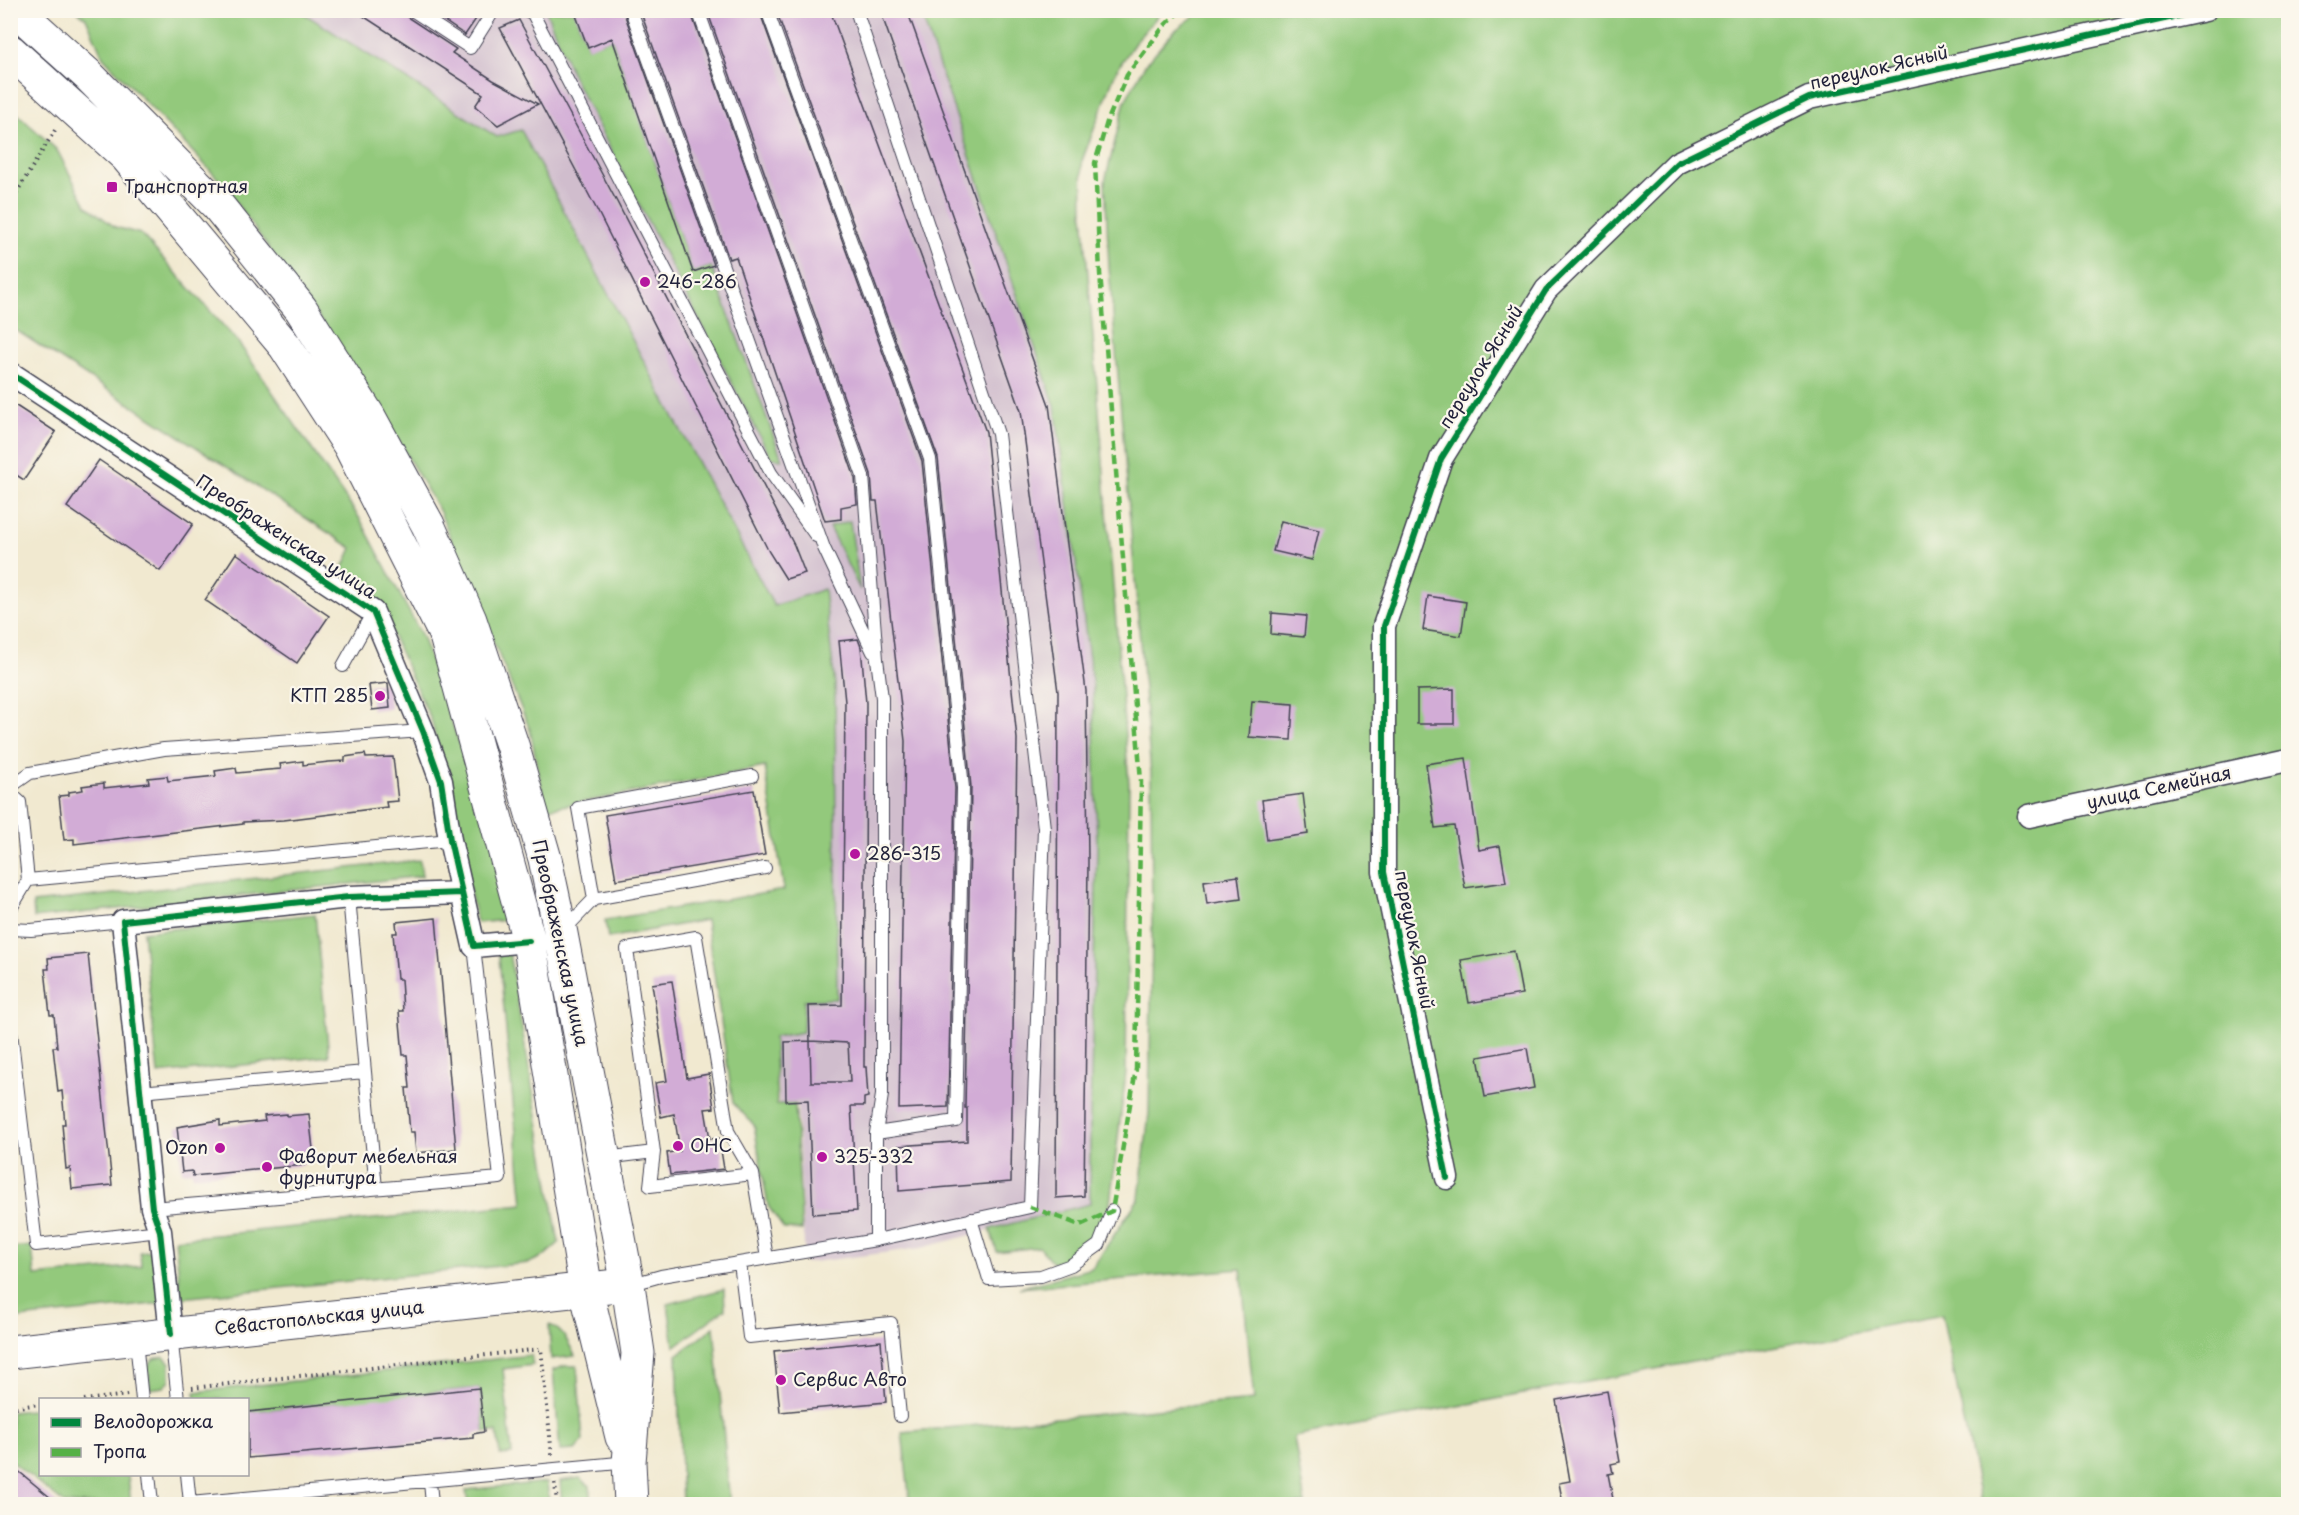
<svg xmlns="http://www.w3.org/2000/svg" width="2299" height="1515" font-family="'Playpen Sans',sans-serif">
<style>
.industrial{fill:#d0bdcd}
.grass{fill:#93c97b;stroke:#5a765b;stroke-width:1.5}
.building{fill:#d2acd6;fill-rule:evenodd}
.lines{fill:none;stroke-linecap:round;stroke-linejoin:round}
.lane-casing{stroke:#414051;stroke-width:14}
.street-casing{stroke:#414051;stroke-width:25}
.secondary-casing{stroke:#414051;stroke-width:35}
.path{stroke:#414051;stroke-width:4;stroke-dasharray:1.5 4.5;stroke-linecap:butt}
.lane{stroke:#fff;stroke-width:12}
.street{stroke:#fff;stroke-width:22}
.secondary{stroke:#fff;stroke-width:33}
.quiet{stroke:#55b146;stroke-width:4.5;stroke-dasharray:9 4.5;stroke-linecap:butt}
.cycleway-casing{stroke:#fbf7ec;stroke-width:10}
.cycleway{stroke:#00873e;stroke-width:6}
.poi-dot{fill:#b5179e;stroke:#fbf7ec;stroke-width:2}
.labels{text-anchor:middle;stroke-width:4.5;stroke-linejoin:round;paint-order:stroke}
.street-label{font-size:18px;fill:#22223b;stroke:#fbf7ec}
.poi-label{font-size:18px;fill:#22223b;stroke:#fbf7ec;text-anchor:start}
</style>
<rect width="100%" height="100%" fill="#fbf7ec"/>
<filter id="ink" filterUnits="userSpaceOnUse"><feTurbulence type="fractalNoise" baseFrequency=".0167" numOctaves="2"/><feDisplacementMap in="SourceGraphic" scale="12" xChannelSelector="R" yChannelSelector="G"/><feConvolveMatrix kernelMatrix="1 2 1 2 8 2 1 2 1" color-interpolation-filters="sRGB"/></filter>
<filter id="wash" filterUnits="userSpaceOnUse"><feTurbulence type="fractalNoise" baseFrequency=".008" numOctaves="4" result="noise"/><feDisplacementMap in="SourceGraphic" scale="24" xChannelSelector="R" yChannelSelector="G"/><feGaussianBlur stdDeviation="1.35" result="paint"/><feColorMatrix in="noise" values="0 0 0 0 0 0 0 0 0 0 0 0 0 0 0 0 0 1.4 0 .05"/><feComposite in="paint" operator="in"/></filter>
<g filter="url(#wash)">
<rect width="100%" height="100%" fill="#f1e9d0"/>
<path class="industrial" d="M300,11H928L921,13L1055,406L1093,688L1097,849L1090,1119V1204L921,1248L805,1263L797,1103H779L774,1037L803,1000L837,999L823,589L774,607L521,130L497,137Z"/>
<path class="grass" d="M928,10L1162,11L1136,41L1116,71L1082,161L1083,213L1129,784L1126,1072L1110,1203L1100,1236L1070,1261L1053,1263L1039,1247L997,1252L990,1229L1090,1204V1119L1097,849L1093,688L1055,406L921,13Z
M1203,10L2288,11V1504H1981L1942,1315L1294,1437L1305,1504H910L902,1432L1254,1400L1241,1269L1019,1288L1092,1268L1139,1198L1149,1113L1152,933L1151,774L1109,267L1105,181L1125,101L1145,65L1174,31Z
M77,11H300L497,137L521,130L774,606L824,589L835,685L837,999L804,1000L803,1032L774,1037L777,1104H795L802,1230L784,1229L768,1206L754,1125L733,1103L706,920L608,938L605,920L784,890L765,767L546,809L530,730L439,510L357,371L222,183L103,57L86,18Z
M546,11H574L588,47L612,38L693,272L711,266L782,459L771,458L574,79Z
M10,107L57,150L86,205L115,227L141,234L238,342L360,519L422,636L495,847L506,920L477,923L432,722L378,604L338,579L352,548L11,327Z
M850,521L860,590L829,527Z
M420,860L422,876L34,918L33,903Z
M315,914L329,1056L158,1074L143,932Z
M508,947L559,1243L544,1256L529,1263L181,1298L175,1239L523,1204L498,948Z
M10,1221L13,1248L32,1246L35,1276L141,1266L140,1252L158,1250L163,1303L11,1319Z
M724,1289L725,1309L674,1347L668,1304Z
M549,1325C563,1329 569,1344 575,1356L551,1359Z
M714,1327L730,1504H682L677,1355Z
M531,1355L533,1365L503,1369L512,1454L500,1455L497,1432H484L479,1388L423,1393V1398L337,1403L248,1412V1400L196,1399L195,1392Z
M164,1357L170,1363V1380L164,1387L150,1389L148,1366L153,1359Z
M565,1366H577L583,1441L575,1450L560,1451L553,1370Z
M40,1409V1474L128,1475L131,1504H65L11,1461V1412Z
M580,1478L590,1486L592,1504H562L560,1481Z
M547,1482L549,1504H468L466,1490Z"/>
<g id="blocks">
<path class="building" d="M354,10H404L407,17L456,49L452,53L493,80L538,104L498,125L475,106L483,94Z
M428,10H482L465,35Z
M574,10H623L714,265L693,272L612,38L588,48Z
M640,10H690L855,478L857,504L841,507V519L825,521L736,257L729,259Z
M707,10H759L922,461L955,788L948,1107L899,1109L905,741L877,501H873L871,474Z
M776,10H830L986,432L1017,739L1011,1182L899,1191L898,1146L967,1141V1108H965L971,787L938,458Z
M880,10H907L1049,405L1086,691L1088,862L1084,1196L1056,1198L1058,692L1021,411Z
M519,20L617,202L794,545L805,573L786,579L769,552L597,210L500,28Z
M10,402L56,432L24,480L10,471Z
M99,460L193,524L160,571L67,507Z
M1281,521L1319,530L1312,560L1273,551Z
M236,553L329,616L297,663L205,600Z
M1428,596L1466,602L1461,636L1423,630Z
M1272,613L1306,616L1304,637L1271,634Z
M858,639L861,647L866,703L864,1067H866L868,1097L864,1098V1106H851L857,1211L813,1214L808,1100L786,1101L785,1042L810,1041L809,1006L842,1005L845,702L839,641ZM810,1041L848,1043L850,1082H811Z
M388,683L390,708L372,710L369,685Z
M1454,689V724H1417V690Z
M1252,701L1293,704L1291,740L1249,737Z
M365,754L366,758L393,757L398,801L386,802L387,807L284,820L243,822V824L74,844V839L64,840L59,796L69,795V792L83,790L82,786L104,783V788L149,783L148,778L167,776L168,781L216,776L215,771L236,768L237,773L268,770L281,769L280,764L303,761V765L329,762L345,761V757Z
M1466,758L1479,850L1500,846L1506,882L1465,888L1454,826L1435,828L1426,764Z
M754,790L765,855L616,880L605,815Z
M1303,794L1308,834L1267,840L1262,800Z
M1238,876L1241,899L1207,904L1204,881Z
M436,918L456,1149L416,1153L414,1132H410L406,1088H410L407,1055H403L399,1011H403L401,979H397L393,933H397L396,922Z
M1514,951L1522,994L1469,1003L1461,960Z
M88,954L112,1185L72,1189L70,1168L66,1169L62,1124H65L62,1091L58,1092L53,1047H57L54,1015H50L45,969H49L48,958Z
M672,981L687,1078L709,1074L714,1108L705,1109L710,1139L719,1138L724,1169L670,1175L667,1153L680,1151L674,1114L661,1117L655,1083L667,1081L652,984Z
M1527,1048L1534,1088L1485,1097L1478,1057Z
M287,1114V1116L309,1114L314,1158L303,1160L304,1165L193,1176L192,1171L182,1172L177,1127L220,1120V1126L265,1121L264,1116Z
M881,1341L886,1402L780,1412L774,1351Z
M479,1388L484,1432L473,1434V1438L248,1458V1412Z
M1607,1391L1620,1462L1611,1464L1613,1473L1608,1474L1614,1504H1563L1559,1483L1570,1481L1556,1400Z
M10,1464L58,1504H10Z"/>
</g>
</g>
<g filter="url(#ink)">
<use href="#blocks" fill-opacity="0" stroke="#414051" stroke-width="1.5"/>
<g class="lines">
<defs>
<path id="lane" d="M412,10L470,48L494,10
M526,10L533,14L771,473L816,536
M631,10L824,548L873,652
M698,10L863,476L877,659L882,698V1095L876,1133
M767,10L930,459L963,788L956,1121L876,1133V1240
M343,666L373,612
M752,776L578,808L594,899L765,868
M10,787L30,773L164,749L423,731
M10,793L20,802L28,880L10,910
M28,880L450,840
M10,929L31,930L123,921
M564,930L594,899
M10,1023L36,1245L160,1231
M365,1072L376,1188
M140,1092L365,1072L349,897
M605,1158L654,1152
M753,1174L728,1131L696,937L627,949L654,1152L650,1186L753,1174L767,1258
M152,1208L500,1178L474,946
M971,1219L989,1279L1041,1276L1071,1265L1099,1245L1112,1211
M740,1263L749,1337L891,1323L900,1416
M629,1285L661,1276L876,1240L1030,1207L1044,828L998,434L856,10
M171,1335L178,1400
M136,1341L142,1400
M149,1474L152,1504
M187,1474L190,1503L629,1462
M430,1482L432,1504"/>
<path id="street" d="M10,373L373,612L423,731L441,781L450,840L474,946L529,941
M2029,816L2288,760
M1447,1178L1384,872V626L1441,459L1546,290L1677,163L1809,98L2205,10
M171,1334L160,1231L152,1208L123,921L349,897L462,893"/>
<path id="secondary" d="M16,10L88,75L218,206L301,309L368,415L428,525L470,620L513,748L545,859L561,934L628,1285L638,1353L629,1462L631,1504
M10,51L126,156L285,346L350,446L446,636L529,941L586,1290L622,1437
M10,1352L608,1287"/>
</defs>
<use href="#lane" class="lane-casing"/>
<use href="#street" class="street-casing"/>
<use href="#secondary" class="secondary-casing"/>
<path class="path" d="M10,203L57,127
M192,1388L541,1349L552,1455
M84,1400L128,1395
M10,1408L40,1404
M555,1483L557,1504"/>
<use href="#lane" class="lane"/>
<use href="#street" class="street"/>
<use href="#secondary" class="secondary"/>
<path class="quiet" d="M1030,1207L1080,1225L1112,1211L1136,1069L1141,781L1100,273L1095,163L1107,122L1127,75L1164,26L1181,10"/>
<defs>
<path id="cycleway" d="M10,373L373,612L423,731L441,781L450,840L474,946L529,941
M1447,1178L1384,872V626L1441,459L1546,290L1677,163L1809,98L2205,10
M171,1334L160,1231L152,1208L123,921L349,897L462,893"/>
</defs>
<use href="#cycleway" class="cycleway-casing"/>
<use href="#cycleway" class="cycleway"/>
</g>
</g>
<g class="poi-dot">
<rect x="106" y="181" width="12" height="12" rx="3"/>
<circle cx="645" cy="282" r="6"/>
<circle cx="380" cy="696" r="6"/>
<circle cx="855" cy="854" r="6"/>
<circle cx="678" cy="1146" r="6"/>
<circle cx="220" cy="1148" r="6"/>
<circle cx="822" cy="1157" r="6"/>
<circle cx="267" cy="1167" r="6"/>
<circle cx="781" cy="1380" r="6"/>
</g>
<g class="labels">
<g class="street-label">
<text transform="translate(1879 68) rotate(-13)" y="6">переулок Ясный</text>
<text transform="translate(1481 367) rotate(-58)" y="6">переулок Ясный</text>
<text transform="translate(286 537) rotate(33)" y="6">Преображенская улица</text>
<text transform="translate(2159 788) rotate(-12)" y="6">улица Семейная</text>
<text transform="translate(1414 940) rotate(79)" y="6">переулок Ясный</text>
<text transform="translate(560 943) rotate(78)" y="6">Преображенская улица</text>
<text transform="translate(319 1318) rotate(-6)" y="6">Севастопольская улица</text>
</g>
<g class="poi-label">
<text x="124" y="193">Транспортная</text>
<text x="657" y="288">246-286</text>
<text x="368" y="702" text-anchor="end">КТП 285</text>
<text x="867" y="860">286-315</text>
<text x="690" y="1152">ОНС</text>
<text x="208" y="1154" text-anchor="end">Ozon</text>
<text x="279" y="1163">Фаворит мебельная<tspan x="279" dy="21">фурнитура</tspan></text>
<text x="834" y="1163">325-332</text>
<text x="793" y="1386">Сервис Авто</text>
</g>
</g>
<rect width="2299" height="1515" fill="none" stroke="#fbf7ec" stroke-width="36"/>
<rect x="39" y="1398" width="210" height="78" fill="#fbf7ec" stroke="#a4a2a5" stroke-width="1.5"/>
<rect x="51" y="1418" width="30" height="9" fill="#00873e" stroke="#a4a2a5" stroke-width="1.5"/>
<text x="93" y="1428" font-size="18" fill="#22223b">Велодорожка</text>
<rect x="51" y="1448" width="30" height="9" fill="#55b146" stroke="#a4a2a5" stroke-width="1.5"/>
<text x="93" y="1458" font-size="18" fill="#22223b">Тропа</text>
</svg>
